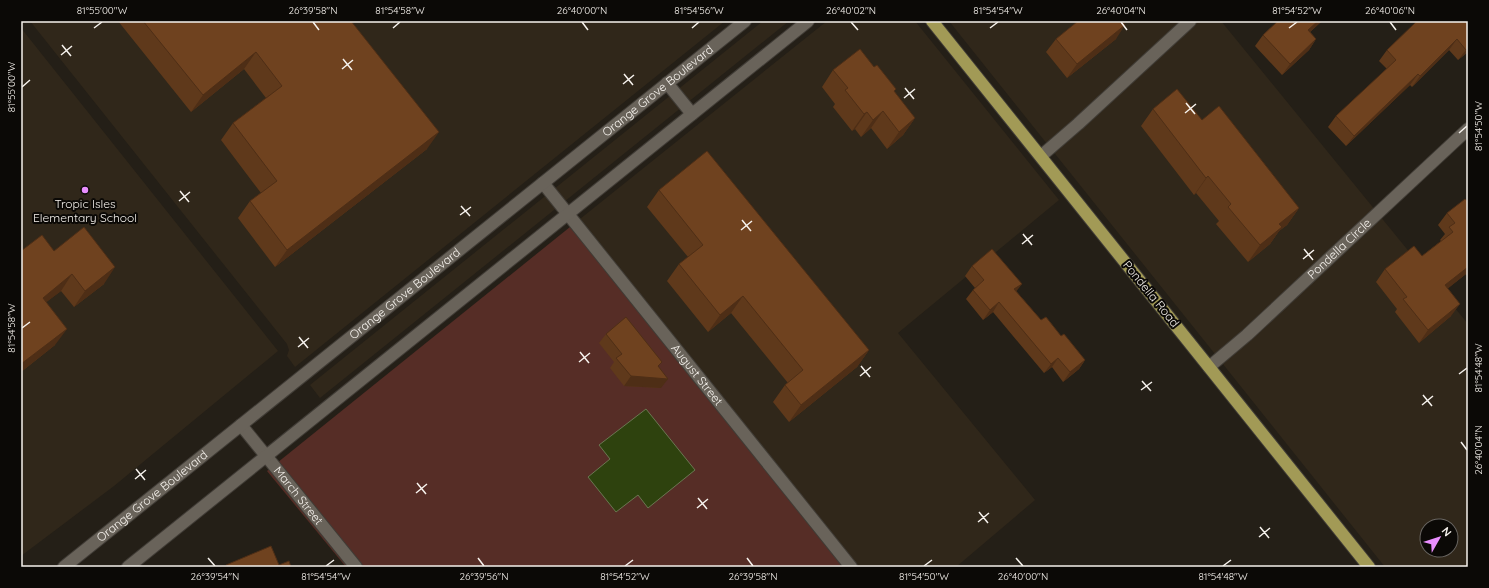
<svg xmlns="http://www.w3.org/2000/svg" width="1489" height="588" font-family="Quicksand,sans-serif">
<style>
.built{fill:#30271a;fill-rule:evenodd}
.green{fill:#562d26}
.water{fill:#2e420e;stroke:#6a7751}
.lines{fill:none;stroke-linecap:round;stroke-linejoin:round}
.minor-casing{stroke:#403c36;stroke-width:14}
.major-casing{stroke:#403c36;stroke-width:14}
.minor{stroke:#69635a;stroke-width:12}
.major{stroke:#a29a56;stroke-width:12}
.wall{fill:#5f391b}
.shaded-wall{fill:#4e2e16}
.building{fill:#6f421f;stroke:#4e2e16}
.ticks{fill:none;stroke:#f6f2ed;stroke-width:1.5}
.poi-dot{fill:#e98efe;stroke:#0b0906;stroke-width:1.5}
.labels{text-anchor:middle;stroke-width:4;stroke-linejoin:round;paint-order:stroke}
.street-label{font-size:12px;fill:#f6f2ed;stroke:#0b0906}
.poi-label{font-size:12px;fill:#f6f2ed;stroke:#0b0906}
.neatline{fill:none;stroke:#f6f2ed;stroke-width:1.5}
.ticks-label{font-size:10px;text-anchor:middle;fill:#f6f2ed}
</style>
<rect width="100%" height="100%" fill="#241f17"/>
<path class="built" d="M30,21H725L295,367L287,356L289,350L287,344Z
M763,21H789L320,398L310,385Z
M827,21H915L1059,200L898,333L1035,500L956,567H852L570,227Z
M949,21H1221L1468,324V567H1385ZM1427,526H1451V550H1427Z
M21,28L278,351L114,486L21,556Z"/>
<path class="green" d="M570,227L852,567H346L267,471Z"/>
<path class="water" d="M646,409L695,470L648,508L638,495L616,512L588,477L610,459L599,445Z"/>
<g class="lines">
<defs>
<g id="minor">
<path d="M667,83L692,114"/>
<path d="M1041,156L1078,124L1190,21"/>
<path id="s1" d="M543,183L851,567"/>
<path id="s2" d="M1209,367L1247,335L1468,129"/>
<path id="s3" d="M241,425L356,567"/>
<path id="s4" d="M64,567L745,21"/>
<path d="M128,567L808,21"/>
</g>
<path id="major" d="M932,21L1369,567"/>
</defs>
<use href="#minor" class="minor-casing"/>
<use href="#major" class="major-casing"/>
<use href="#minor" class="minor"/>
<use href="#major" class="major"/>
</g>
<path class="wall" d="M118,21H351L427,149L275,267L238,218L250,201L261,193L221,140L233,123L266,98L244,69L191,112Z
M1074,21H1122L1116,39L1067,78L1046,52L1056,39L1076,23Z
M1278,21H1322L1310,32L1316,39L1309,50L1282,75L1255,46L1263,35Z
M1468,21V52L1458,60L1449,50L1412,87L1410,85L1346,146L1328,127L1336,116L1387,69L1379,61L1387,50Z
M833,70L894,92L915,118L903,135L887,149L871,128L861,137L855,129L852,131L833,107L835,104L822,87Z
M1153,109L1202,120L1299,208L1287,225L1279,231L1270,244L1248,262L1216,224L1219,221L1196,193L1194,195L1141,126Z
M659,190L869,350L857,367L789,422L773,402L785,385L788,383L731,313L708,332L667,281L679,264L688,257L647,207Z
M1468,202V277L1466,274L1448,288L1451,316L1419,343L1395,312L1397,309L1376,282L1385,269L1422,256L1441,241L1440,240L1445,234L1438,225L1447,213Z
M54,251L104,284L74,307L61,291L46,302L55,345L21,372Z
M972,266L1016,291L1041,320L1061,336L1085,360L1079,369L1063,382L1052,367L1044,373L993,312L983,320L966,299L973,290L975,288L965,276Z
M606,334L659,368L661,388L624,386L610,368L614,362L599,343Z"/>
<path class="shaded-wall" d="M1318,21H1322L1300,41L1308,30Z
M1125,25L1116,39L1067,78L1077,64Z
M1316,39L1309,50L1282,75L1290,64Z
M1457,39L1449,50L1412,87L1420,76Z
M1468,48V52L1458,60L1466,50Z
M256,52L244,69L191,112L203,95Z
M1418,74L1410,85L1346,146L1354,136Z
M883,111L871,128L861,137L873,120Z
M867,112L855,129L852,131L864,114Z
M915,118L903,135L887,149L899,132Z
M439,132L427,149L275,267L287,250Z
M1208,176L1196,193L1194,195L1206,178Z
M1299,208L1287,225L1279,231L1270,244L1248,262L1260,245L1279,224Z
M115,267L104,284L74,307L85,291Z
M1468,267V272L1466,274L1436,298L1445,285Z
M72,274L61,291L31,314L43,298Z
M1022,284L1015,293L1014,289Z
M743,296L731,313L708,332L720,315Z
M999,302L993,312L983,320L990,310Z
M1460,304L1451,316L1419,343L1428,330Z
M67,329L55,345L21,372V364Z
M869,350L857,367L789,422L801,405Z
M1058,358L1052,367L1044,373L1051,364Z
M1085,360L1079,369L1063,382L1070,372Z
M631,376L668,379L661,388L624,386Z"/>
<path class="building" d="M143,21H351L439,132L287,250L250,201L277,181L233,123L282,86L256,52L203,95Z
M1078,21H1122L1125,25L1077,64L1056,39Z
M1278,21H1318L1308,30L1316,39L1290,64L1263,35Z
M1417,21H1468V48L1466,50L1457,39L1420,76L1418,74L1354,136L1336,116L1396,60L1387,50Z
M860,49L874,67L877,65L896,89L894,91L915,118L899,132L883,111L873,120L867,112L864,114L845,90L848,88L833,70Z
M1177,89L1202,120L1219,106L1299,208L1279,224L1282,227L1260,245L1228,207L1231,204L1208,176L1206,178L1153,109Z
M707,151L869,350L801,405L785,385L803,370L743,296L720,315L679,264L703,245L659,190Z
M1465,199L1468,202V267L1445,285L1460,304L1428,330L1403,299L1407,297L1385,269L1414,246L1422,256L1453,232L1449,227L1455,223L1447,213Z
M84,227L115,267L85,291L72,274L43,298L67,329L21,364V251L42,235L54,251Z
M992,249L1022,284L1014,289L1041,320L1046,317L1061,336L1064,334L1085,360L1070,372L1058,358L1051,364L999,302L990,310L973,290L984,280L972,266Z
M626,317L662,362L658,366L668,379L631,376L616,358L622,354L606,334Z
M271,546L279,565L289,561L291,567H227L226,565Z"/>
<path class="ticks" d="M313,22L319,30M582,22L588,30M851,22L858,30M1121,22L1127,30M1390,22L1396,30M94,28L102,22M393,28L400,22M692,28L699,22M990,28L998,22M1289,28L1297,22M62,45L71,56M61,55L72,46M343,59L352,70M342,69L353,60M624,74L633,85M623,84L634,75M22,87L30,80M905,88L914,99M904,98L915,89M1186,103L1195,114M1185,113L1196,104M1459,133L1467,126M180,191L189,202M179,201L190,192M461,206L470,216M460,215L471,207M742,220L751,231M741,230L752,221M1023,234L1032,245M1022,244L1033,235M1304,249L1313,260M1303,259L1314,250M22,328L30,322M299,337L308,348M298,347L309,338M580,352L589,363M579,362L590,353M861,366L870,377M1459,374L1467,368M860,376L871,367M1142,381L1151,391M1141,390L1152,382M1423,395L1432,406M1422,405L1433,396M1461,442L1467,450M136,469L145,480M135,479L146,470M417,483L426,494M416,493L427,484M698,498L707,509M697,508L708,499M979,512L988,523M978,522L989,513M1260,527L1269,538M1259,537L1270,528M208,558L215,566M478,558L484,566M747,558L753,566M1016,558L1023,566M326,566L334,560M625,566L633,560M924,566L932,560M1223,566L1231,560"/>
<circle class="poi-dot" cx="85" cy="190" r="4"/>
<g class="labels">
<g class="street-label">
<text dy="4" stroke="none"><textPath href="#s4" startOffset="761">Orange Grove Boulevard</textPath></text>
<text dy="4" stroke="none"><textPath href="#s2" startOffset="176">Pondella Circle</textPath></text>
<text dy="4" stroke="none"><textPath href="#s4" startOffset="437">Orange Grove Boulevard</textPath></text>
<text transform="translate(1151 294) rotate(51)" y="4">Pondella Road</text>
<text dy="4" stroke="none"><textPath href="#s1" startOffset="246">August Street</textPath></text>
<text dy="4" stroke="none"><textPath href="#s3" startOffset="91">March Street</textPath></text>
<text dy="4" stroke="none"><textPath href="#s4" startOffset="113">Orange Grove Boulevard</textPath></text>
</g>
<g class="poi-label">
<text x="85" y="208">Tropic Isles<tspan x="85" dy="14">Elementary School</tspan></text>
</g>
</g>
<rect width="1489" height="588" fill="none" stroke="#0b0906" stroke-width="44"/>
<g transform="translate(1439 538) rotate(51)"><circle r="19" fill="#0b0906" stroke="#696662"/>
<path d="M0-3L7 15L0 10L-7 15Z" fill="#e98efe"/>
<text y="-6" font-size="11" font-weight="bold" text-anchor="middle" fill="#f6f2ed">N</text>
</g>
<rect x="22" y="22" width="1445" height="544" class="neatline"/>
<g class="ticks-label">
<text x="102" y="14">81°55'00"W</text>
<text x="313" y="14">26°39'58"N</text>
<text x="400" y="14">81°54'58"W</text>
<text x="582" y="14">26°40'00"N</text>
<text x="699" y="14">81°54'56"W</text>
<text x="851" y="14">26°40'02"N</text>
<text x="998" y="14">81°54'54"W</text>
<text x="1121" y="14">26°40'04"N</text>
<text x="1297" y="14">81°54'52"W</text>
<text x="1390" y="14">26°40'06"N</text>
<text transform="translate(11 87) rotate(-90)" y="4">81°55'00"W</text>
<text transform="translate(1478 126) rotate(-90)" y="4">81°54'50"W</text>
<text transform="translate(11 328) rotate(-90)" y="4">81°54'58"W</text>
<text transform="translate(1478 368) rotate(-90)" y="4">81°54'48"W</text>
<text transform="translate(1478 450) rotate(-90)" y="4">26°40'04"N</text>
<text x="215" y="580">26°39'54"N</text>
<text x="326" y="580">81°54'54"W</text>
<text x="484" y="580">26°39'56"N</text>
<text x="625" y="580">81°54'52"W</text>
<text x="753" y="580">26°39'58"N</text>
<text x="924" y="580">81°54'50"W</text>
<text x="1023" y="580">26°40'00"N</text>
<text x="1223" y="580">81°54'48"W</text>
</g>
</svg>
